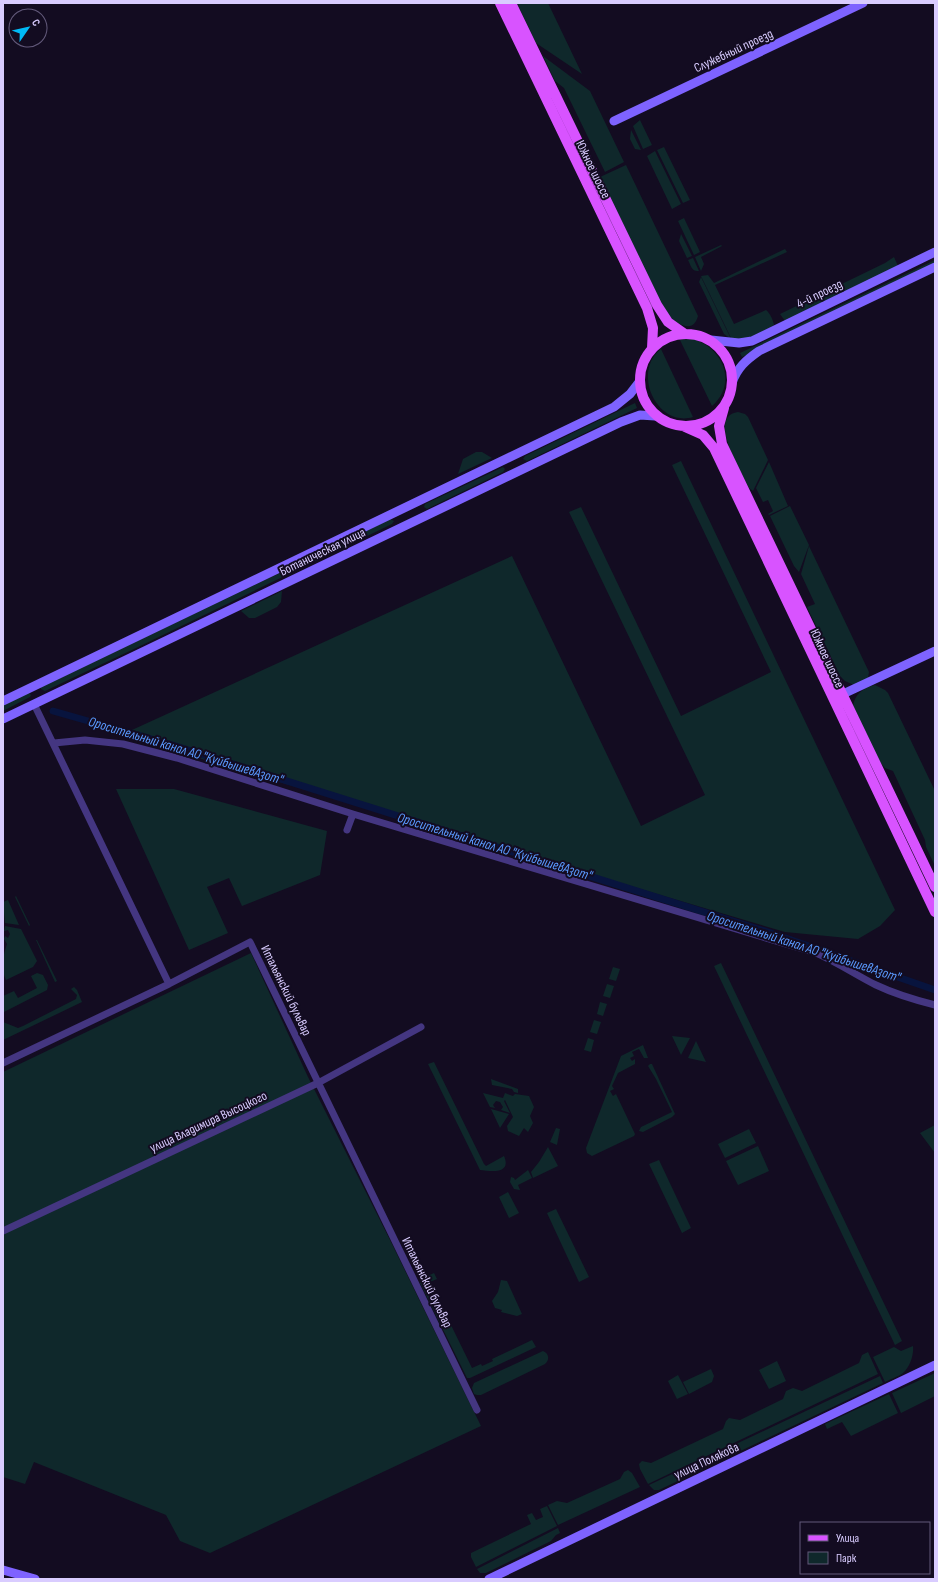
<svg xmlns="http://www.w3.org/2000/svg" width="938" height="1582" font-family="'Sofia Sans Condensed',sans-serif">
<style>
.green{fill:#0f282b}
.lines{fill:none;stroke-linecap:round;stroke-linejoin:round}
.canal{stroke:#08143e;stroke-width:7}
.street{stroke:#443681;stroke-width:7}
.secondary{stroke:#7e63ff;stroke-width:9}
.primary{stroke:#d853ff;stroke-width:10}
.labels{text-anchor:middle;stroke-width:4;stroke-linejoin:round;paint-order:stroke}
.street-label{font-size:13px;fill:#d9ccff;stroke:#130c21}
.water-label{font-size:14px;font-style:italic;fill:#5a9aff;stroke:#130c21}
</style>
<rect width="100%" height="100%" fill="#130c21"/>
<path class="green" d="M517,3H548L582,74L536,43Z
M543,56L590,91L624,162L605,172L564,88L555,81Z
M640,120L652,145L643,149L633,126Z
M631,130L641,150L635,149L630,139Z
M664,147L690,200L683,203L657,150Z
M655,151L681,204L672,209L647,156Z
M626,165L698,316C693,335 677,323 667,316L600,177Z
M684,218L700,252L694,255L678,221Z
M681,234L692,256L687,258L679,241Z
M721,245L722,246L701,257L704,264L701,271L695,257Z
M785,249L787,252L715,285L734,324L766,310C770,313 773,320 774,325L752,339L732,340L701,276L708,275L714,283Z
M894,257L898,266L785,321L780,314L885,263Z
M693,258L699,271C692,272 691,266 688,260Z
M935,260V265L742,357L740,353Z
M701,277L731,339L724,334L699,282Z
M690,338C722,346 739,382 712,406L680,340Z
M661,349L693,417C657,428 631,372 661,349Z
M635,403L637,408L527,461L523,459L525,456Z
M738,412L745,414L748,417L768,460L753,491L749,488C742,473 706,416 738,412Z
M476,452H482L492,458L458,474L463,459Z
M681,461L895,910L880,926L858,939L785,932L121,735L512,556L641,826L705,795L569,512L581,507L681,716L771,672L672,465Z
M769,462L788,506L769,515L768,514L773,511L768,500L763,502L756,488Z
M503,467L505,469L503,472L427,509L424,507L425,504Z
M790,506L809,545L799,572L794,566L770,516Z
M390,519L394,521L392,524L134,649L45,691L41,689V687L328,550Z
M809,546L869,672L868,678L854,685L845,681L840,676L807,607L815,604L801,574Z
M282,591L281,602L277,607L255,618H249L241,611Z
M875,685L885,690L888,693L935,791V866L926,847L925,840L893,771L885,768L880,762L853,706C855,694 863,688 875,685Z
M29,693L31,695L30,697L3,711V704Z
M116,789H174L327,831L320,875L242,906L229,878L207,887L228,933L189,950Z
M16,896L30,925L29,926L15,897Z
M8,900L19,925L5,923L3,902Z
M5,926L21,929L37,961L33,967L6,980C0,968 3,956 7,944L4,939L5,936L8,938L10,934L8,930L4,931Z
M36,940H37L57,981L55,982Z
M251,953L308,1077L392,1244L481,1426L210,1553L180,1541L166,1515L34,1462L25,1484L3,1477V1072Z
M721,963L902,1341L895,1345L714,966Z
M613,967L620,969L616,981L609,979Z
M37,973L43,975L48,985L47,990L4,1012L3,996L14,991L18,998L37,988L31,976Z
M607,984L614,986L610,998L603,996Z
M74,987L77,990L82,1002L3,1040V1022L18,1028L23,1026L76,999L77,995L71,989Z
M600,1002L607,1004L603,1016L597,1014Z
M594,1020L601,1022L597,1034L590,1032Z
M672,1036L690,1038L681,1055Z
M588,1038L594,1040L591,1052L584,1050Z
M696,1041L706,1062L688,1058Z
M643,1045L648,1058H644L639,1049L632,1052L634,1056L630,1058L632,1061L635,1059V1064L618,1073L612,1086L614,1089L610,1091L613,1096L616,1094L635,1134L634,1136L592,1156L587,1153L586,1148L621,1056Z
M434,1062L484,1164L486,1166L504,1156C512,1175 490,1171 480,1170L428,1064Z
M650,1064H652L675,1114L672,1117L643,1132L639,1131L641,1127L672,1112L656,1079L648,1066Z
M491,1079L518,1089V1093L514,1092L512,1089L492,1085Z
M483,1093L503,1098L505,1093L513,1096L515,1094L529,1096L534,1107L530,1116L533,1123L528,1132L524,1128L519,1136L508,1131L507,1126L513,1117L505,1100L504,1101L510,1113L501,1110L503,1107L500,1102L496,1101L493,1105L495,1108L490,1107Z
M491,1109L509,1114L500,1128Z
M935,1125V1153L920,1133Z
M556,1128L560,1129L557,1145L550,1142Z
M749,1129L756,1143L725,1158L718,1144Z
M758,1146L769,1171L738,1185L726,1161Z
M548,1147L558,1166L533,1178L531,1172L539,1162Z
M659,1160L691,1228L682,1233L649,1164Z
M528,1170L532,1178L518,1185L520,1190L514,1189L510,1182L511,1177L514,1178L515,1180Z
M508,1192L519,1213L509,1218L499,1197Z
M556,1209L589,1277L579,1282L547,1213Z
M434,1273L437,1279L430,1282L472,1368L481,1364L482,1366L493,1361L492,1359L532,1340L536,1347L470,1378H467L420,1283L423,1278Z
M501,1280L507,1281L522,1314L517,1316L501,1312L502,1310L495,1308L492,1301L498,1292Z
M913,1346C914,1355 910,1367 903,1373C898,1377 890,1379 885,1382L873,1357L894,1347L901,1351Z
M543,1351C549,1353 550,1360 545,1364L481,1395H477L474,1394L472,1388L474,1383Z
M868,1352L878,1374L648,1484L640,1469L639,1464L642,1461L651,1463L723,1429L726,1421L729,1418L740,1420L783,1399L786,1391L793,1388L802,1391L859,1363L862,1355Z
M777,1361L786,1381L769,1389L759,1370Z
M711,1369L714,1376L712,1382L689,1394L683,1382Z
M935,1373V1396L901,1413L892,1393Z
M678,1375L688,1394L677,1399L668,1381Z
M880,1376L883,1383L659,1490H654L649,1485Z
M889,1394L898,1413L851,1436L842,1422L827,1429L825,1424Z
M628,1470L632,1473L640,1487L558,1525L548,1505L557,1501L567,1503L620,1479L624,1472Z
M547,1506L557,1526L476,1567L471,1557V1553L531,1524L527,1515L532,1513L536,1520L543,1517L540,1509Z
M558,1528L560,1533L556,1535L551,1541L486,1573H480L477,1569Z"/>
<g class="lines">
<path class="canal" d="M53,711L169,744L777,935L935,990"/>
<path class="street" d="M34,704L169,984L250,942L477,1410
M54,743L85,740L123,744L177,758L353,814L816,953C837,962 856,975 876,985C895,994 915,1000 935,1005
M347,830L353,814
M3,1063L169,984
M3,1231L318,1083L421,1027"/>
<path class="secondary" d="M614,121L863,3
M711,340L739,343L752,341L935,252
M732,383C737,368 746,360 759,351L935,267
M843,694L935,651
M3,701L614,407L630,394L640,381
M3,719L621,422L640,415L655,416
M3,1570L35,1579
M489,1579L935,1365"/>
<path class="primary" d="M500,3L647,308L653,328L652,348
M511,3L657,305L668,322L685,334
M640 380a46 46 0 1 1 92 0a46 46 0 1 1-92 0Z
M724,408L719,426L722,444L935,887
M685,427L703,435L714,448L935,912"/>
</g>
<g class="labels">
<g class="street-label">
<text transform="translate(733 50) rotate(-25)" y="5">Служебный проезд</text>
<text transform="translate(594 169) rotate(64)" y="5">Южное шоссе</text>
<text transform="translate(819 293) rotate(-26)" y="5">4-й проезд</text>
<text transform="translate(322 551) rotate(-26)" y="5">Ботаническая улица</text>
<text transform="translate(828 658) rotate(65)" y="5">Южное шоссе</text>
<text transform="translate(287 990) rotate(64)" y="5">Итальянский бульвар</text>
<text transform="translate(208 1121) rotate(-25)" y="5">улица Владимира Высоцкого</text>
<text transform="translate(428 1282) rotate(64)" y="5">Итальянский бульвар</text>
<text transform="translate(706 1460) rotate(-25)" y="5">улица Полякова</text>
</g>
<g class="water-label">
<text transform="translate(186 750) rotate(17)" y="5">Оросительный канал АО "КуйбышевАзот"</text>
<text transform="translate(495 846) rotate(17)" y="5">Оросительный канал АО "КуйбышевАзот"</text>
<text transform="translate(804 946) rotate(18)" y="5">Оросительный канал АО "КуйбышевАзот"</text>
</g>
</g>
<rect width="938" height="1582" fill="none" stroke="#d9ccff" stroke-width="8"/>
<rect x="800" y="1522" width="130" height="52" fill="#130c21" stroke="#62597a"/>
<rect x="808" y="1535" width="20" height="6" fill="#d853ff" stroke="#62597a"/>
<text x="836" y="1542" font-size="12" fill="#d9ccff">Улица</text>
<rect x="808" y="1552" width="20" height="12" fill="#0f282b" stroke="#62597a"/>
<text x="836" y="1562" font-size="12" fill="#d9ccff">Парк</text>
<g transform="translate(28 28) rotate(56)"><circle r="19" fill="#130c21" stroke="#62597a"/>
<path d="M0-3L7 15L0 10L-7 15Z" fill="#00baf7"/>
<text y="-6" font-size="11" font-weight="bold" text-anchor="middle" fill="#d9ccff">С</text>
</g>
</svg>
